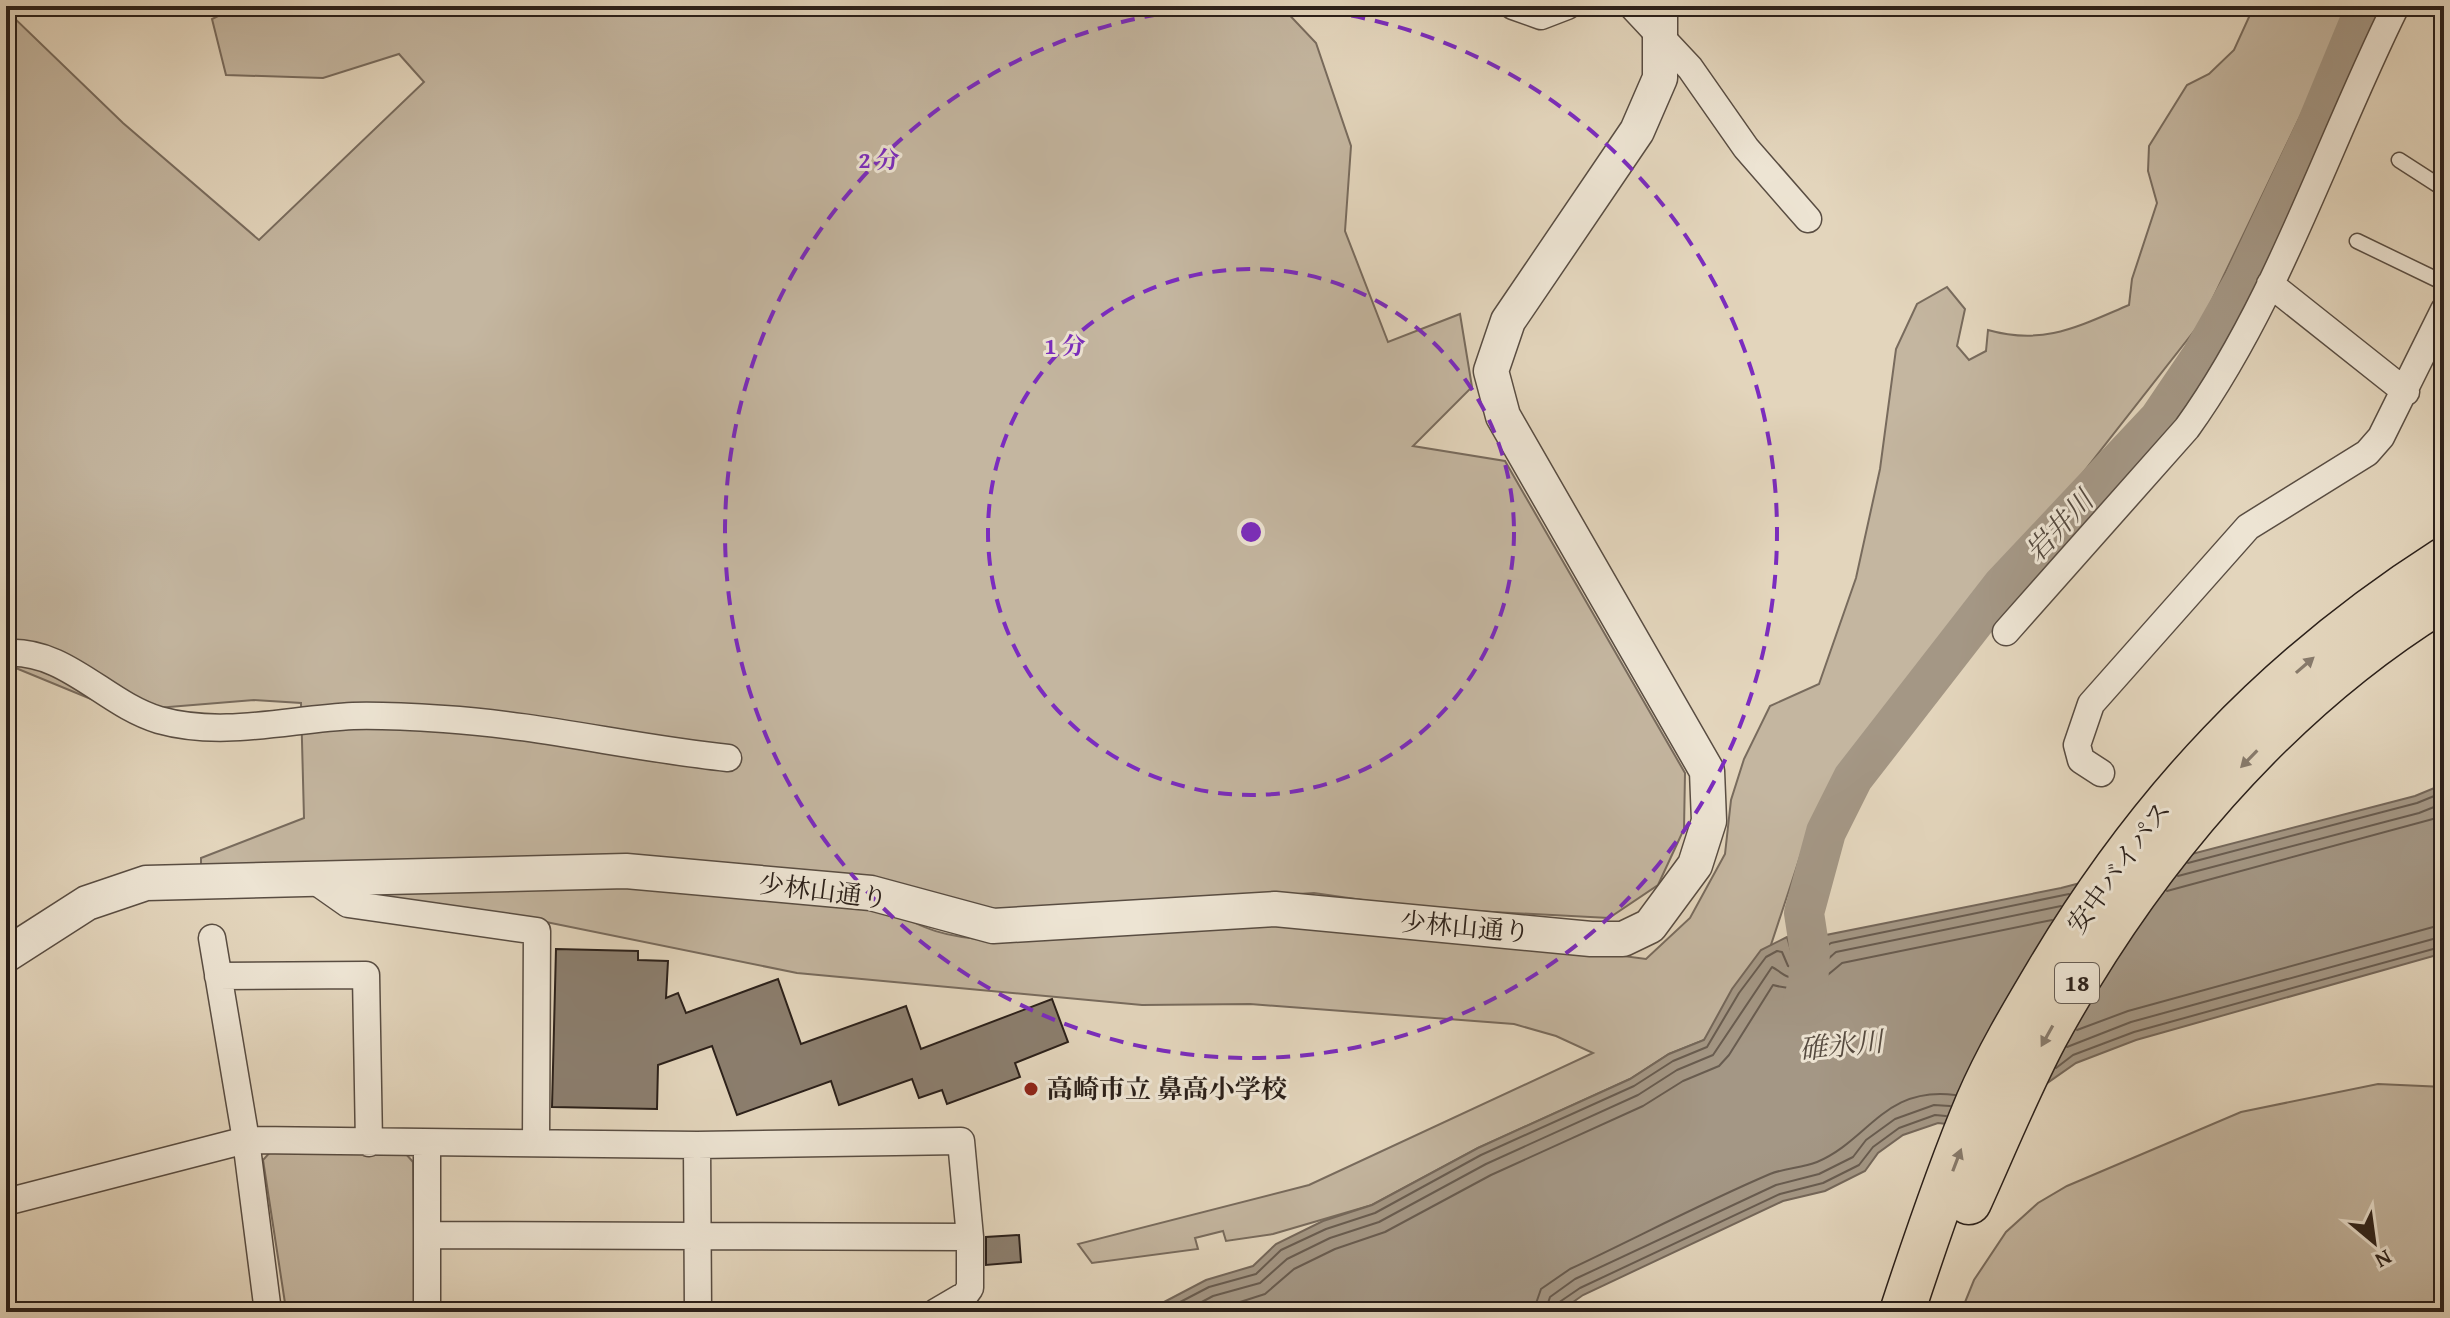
<svg xmlns="http://www.w3.org/2000/svg" width="2450" height="1318" font-family="'Gentium Book Plus','Noto Serif JP',serif">
<style>
.green{fill:#c4b6a0;stroke:#786b5d;stroke-width:2}
.water{fill:#a49785;stroke:#74675a;stroke-width:2}
.lines{fill:none;stroke-linecap:round;stroke-linejoin:round}
.shore{stroke:#685c50;stroke-width:2}
.river{stroke:#a49785;stroke-width:40}
.building{fill:#8b7e6e;stroke:#2b201a;stroke-width:2}
.service-casing{stroke:#594d42;stroke-width:17}
.minor-casing{stroke:#594d42;stroke-width:29}
.tertiary-casing{stroke:#594d42;stroke-width:37}
.trunk-casing{stroke:#2b201a;stroke-width:47}
.service{stroke:#ede4d3;stroke-width:14}
.minor{stroke:#ede4d3;stroke-width:26}
.tertiary{stroke:#ede4d3;stroke-width:34}
.trunk{stroke:#e3d5bc;stroke-width:44}
.oneway{fill:#877a6b}
.ring{fill:none;stroke:#7b2cbf;stroke-width:4;stroke-dasharray:14 10}
.poi-dot{fill:#8f2418;stroke:#ede4d3;stroke-width:3}
.labels{text-anchor:middle;stroke-width:6;stroke-linejoin:round;paint-order:stroke}
.shield{fill:#ede4d3;stroke:#655b52;stroke-width:2}
.shield-label{font-size:24px;font-weight:bold;fill:#2b201a}
.street-label{font-size:26px;fill:#2b201a;stroke:#ede4d3}
.poi-label{font-size:26px;font-weight:bold;fill:#2b201a;stroke:#ede4d3;text-anchor:start}
.water-label{font-size:28px;font-style:italic;fill:#554a3f;stroke:#ede4d3}
.centre{fill:#7b2cbf;stroke:#ede4d3;stroke-width:4}
.ring-label{font-size:24px;text-anchor:middle;font-weight:bold;fill:#7b2cbf;stroke:#ede4d3;stroke-width:6;stroke-linejoin:round;paint-order:stroke}
</style>
<rect width="100%" height="100%" fill="#e3d5bc"/>
<filter id="stains"><feTurbulence type="fractalNoise" baseFrequency=".0025" numOctaves="4"/><feColorMatrix values="0 0 0 0 .2 0 0 0 0 .09 0 0 0 0 .02 0 0 0 .5 -.17"/></filter>
<radialGradient id="worn" r=".72"><stop offset=".6" stop-color="#630" stop-opacity="0"/><stop offset="1" stop-color="#630" stop-opacity=".3"/></radialGradient>
<path class="green" d="M238,6H1281L1316,43L1351,146L1345,231L1388,342L1460,314L1472,387L1413,446L1505,461L1685,773L1684,829L1658,885L1609,918L1418,908L1314,893L997,913L875,882L201,865V858L304,818L301,703L254,700L120,711L6,664V10L123,123L259,240L424,82L399,54L323,78L226,75L212,19Z
M2254,6H2353L2202,321L1959,631L1857,751L1802,851L1762,972L1704,1040L1669,1054L1630,1079L1478,1148L1372,1205L1273,1234L1226,1241L1223,1231L1195,1238L1198,1249L1092,1263L1078,1244L1309,1185L1593,1053L1556,1036L1514,1024L1250,1004L1142,1005L797,973L546,922L365,899L356,887L612,881L886,908C925,930 945,937 990,940L1279,919L1411,928L1646,959L1690,918L1725,854L1731,800L1744,759L1770,706L1819,684L1856,578L1880,469L1896,349L1917,304L1947,287L1965,309L1957,346L1969,360L1986,351L1988,330C2044,346 2079,326 2129,305L2132,279L2157,203L2148,171L2149,146L2187,85L2209,74L2234,50Z
M2378,1084L2444,1087V1312H1961L1974,1280L2006,1232L2038,1203L2067,1186L2241,1112Z
M272,1150L406,1154L413,1162L415,1303L408,1312H293L285,1303L263,1160Z"/>
<path class="water" d="M2444,784V953L2136,1040L2076,1063L1983,1128L1938,1123L1903,1135L1878,1153L1865,1171L1825,1191L1783,1201L1583,1295L1559,1312H1145L1206,1280L1253,1266L1276,1244L1323,1221L1372,1205L1478,1148L1630,1079L1669,1054L1704,1040L1732,989L1761,950L1787,937L1794,961L1826,935L2061,888L2415,796Z"/>
<g class="lines">
<path class="shore" d="M2188,863L2417,803L2444,792
M2178,876L2419,813L2444,803
M2167,891L2444,816
M2077,1030L2128,1011L2444,924
M2067,1047L2131,1022L2444,936
M2056,1068L2073,1055L2134,1032L2444,946
M1161,1312L1209,1287L1256,1274L1281,1250L1326,1229L1375,1213L1481,1155L1634,1086L1673,1061L1707,1047L1739,993L1766,957L1777,951L1782,952L1788,966L1796,968L1831,943L2069,894
M1183,1312L1213,1296L1260,1283L1287,1259L1330,1238L1379,1222L1486,1164L1638,1095L1677,1070L1713,1055L1772,967C1777,969 1782,975 1789,977C1806,983 1824,962 1836,952L2061,906
M1209,1312L1265,1294L1294,1269L1335,1249L1385,1232L1491,1175L1643,1106L1683,1081L1719,1066L1729,1055L1773,985C1807,994 1816,985 1842,963L2052,920
M1533,1312L1541,1289L1570,1269C1636,1238 1702,1203 1770,1174C1785,1168 1802,1168 1817,1162C1869,1140 1884,1086 1955,1095
M1545,1312L1550,1297L1575,1279L1776,1185L1819,1174L1853,1157L1866,1140L1895,1119L1934,1105L1950,1106
M1555,1312L1558,1303L1580,1288L1780,1194L1823,1183L1859,1165L1873,1147L1899,1128L1935,1115L1946,1116"/>
<path class="river" d="M1802,1004L1808,985L1810,952L1804,913L1826,832L1853,778L2002,586L2159,419L2201,357L2244,281L2316,127L2366,6"/>
</g>
<path class="building" d="M556,949L638,951V960L668,961L666,998L678,993L686,1013L778,979L801,1044L906,1006L921,1049L1052,999L1068,1042L1015,1063L1020,1077L947,1104L942,1090L919,1098L912,1079L839,1105L831,1081L737,1115L712,1046L658,1065L657,1109L552,1107Z
M1019,1235L1021,1262L986,1265V1237Z"/>
<g class="lines">
<defs>
<path id="service" d="M2399,160L2444,189
M2357,241L2444,283"/>
<path id="minor" d="M1513,6L1541,16L1567,6
M1632,6L1690,68L1746,148L1808,219
M2270,284L2406,392
M2006,632L2187,428C2278,301 2327,145 2396,6
M6,653C66,649 105,704 159,720C223,738 289,719 353,716C383,715 414,717 444,719C539,725 633,748 728,758
M2101,773L2081,760L2077,745L2091,704L2248,527L2367,453L2381,437L2444,310
M311,878L348,904L537,931L536,1142
M212,938L246,1140L268,1312
M218,976L366,975L369,1143
M697,1145L698,1312
M6,1202L246,1140L697,1145L961,1141L970,1237V1288L965,1295L936,1312
M429,1235L970,1237
M427,1312V1144"/>
<path id="tertiary" d="M6,955L87,903L146,883L626,871L871,893L993,926L1275,909L1591,939H1623L1650,926L1695,865L1709,821L1707,771L1503,416L1491,371L1508,321L1637,131L1660,78V6"/>
<path id="trunk" d="M1969,1202C1994,1147 2017,1090 2045,1037C2139,864 2275,701 2444,598
M1902,1312C1925,1242 1949,1171 1978,1102C1997,1058 2022,1016 2047,974C2148,803 2275,668 2444,560"/>
</defs>
<use href="#service" class="service-casing"/>
<use href="#minor" class="minor-casing"/>
<use href="#tertiary" class="tertiary-casing"/>
<use href="#trunk" class="trunk-casing"/>
<use href="#service" class="service"/>
<use href="#minor" class="minor"/>
<use href="#tertiary" class="tertiary"/>
<use href="#trunk" class="trunk"/>
</g>
<defs><path id="oneway-solid" d="M-6-.8H1V-3.2L6.5 0L1 3.2V.8H-6Z" transform="scale(2)"/></defs>
<g class="oneway">
<use href="#oneway-solid" transform="translate(2305 665) rotate(-41)"/>
<use href="#oneway-solid" transform="translate(2249 759) rotate(134)"/>
<use href="#oneway-solid" transform="translate(2047 1036) rotate(119)"/>
<use href="#oneway-solid" transform="translate(1957 1160) rotate(-69)"/>
</g>
<g class="ring">
<circle cx="1251" cy="532" r="263"/>
<path d="M1256 6A526 526 0 1 1 1246 6"/>
</g>
<circle class="poi-dot" cx="1031" cy="1089" r="8"/>
<g class="labels">
<rect class="shield" x="2055" y="963" width="44" height="40" rx="6"/>
<g class="shield-label">
<text x="2077" y="991">18</text>
</g>
<g class="street-label">
<text transform="translate(2119 867) rotate(-54)" y="9">安中バイパス</text>
<text transform="translate(823 891) rotate(7)" y="9">少林山通り</text>
<text transform="translate(1465 927) rotate(5)" y="9">少林山通り</text>
</g>
<g class="poi-label">
<text x="1047" y="1098">高崎市立 鼻高小学校</text>
</g>
<g class="water-label">
<text transform="translate(2059 526) rotate(-47)" y="10">岩井川</text>
<text transform="translate(1841 1045) rotate(-6)" y="10">碓氷川</text>
</g>
</g>
<circle cx="1251" cy="532" r="12" class="centre"/>
<g class="ring-label">
<text x="879" y="168">2 分</text>
<text x="1065" y="354">1 分</text>
</g>
<rect width="2450" height="1318" fill="none" stroke="#e3d5bc" stroke-width="32"/>
<rect x="8" y="8" width="2434" height="1302" fill="none" stroke="#2b201a" stroke-width="4"/>
<rect x="16" y="16" width="2418" height="1286" fill="none" stroke="#2b201a" stroke-width="2"/>
<g transform="translate(2374 1242) rotate(151)" stroke="#ede4d3" stroke-width="6" paint-order="stroke">
<path d="M0-6L14 30L0 20L-14 30Z" fill="#2b201a"/>
<text y="-12" font-size="22" font-weight="bold" text-anchor="middle" fill="#2b201a">N</text>
</g>
<rect width="100%" height="100%" filter="url(#stains)"/>
<rect width="100%" height="100%" fill="url(#worn)"/>
</svg>
